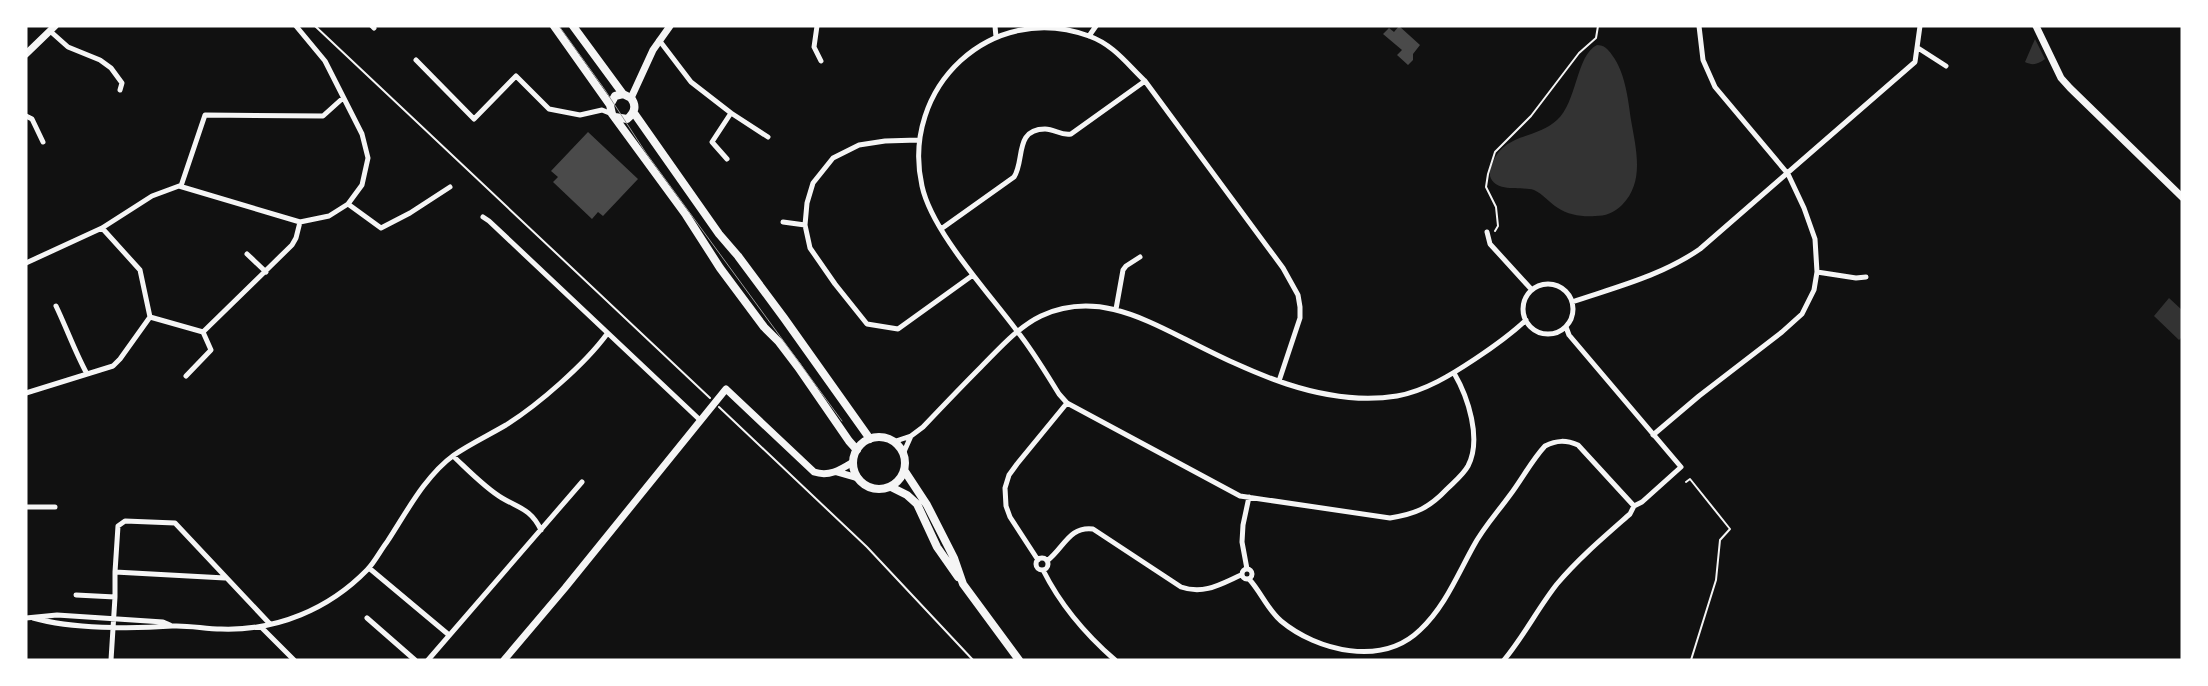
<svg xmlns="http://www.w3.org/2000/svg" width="2208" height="686" font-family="'Fira Sans Condensed',sans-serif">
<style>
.water{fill:#333}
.building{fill:#4a4a4a}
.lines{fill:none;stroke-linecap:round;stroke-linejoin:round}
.path{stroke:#f5f5f5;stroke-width:2}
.minor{stroke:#f5f5f5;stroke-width:5}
.tertiary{stroke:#f5f5f5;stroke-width:7}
.secondary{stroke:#f5f5f5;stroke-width:8}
.tram{stroke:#9a9a9a;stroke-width:1}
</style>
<rect width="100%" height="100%" fill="#111"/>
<path class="water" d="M2035,39L2045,59C2038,64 2033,66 2025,62Z
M1597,45C1604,45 1608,49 1612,55C1625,72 1628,98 1631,120C1636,149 1645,182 1622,205C1614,213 1605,216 1595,216C1583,217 1568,215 1558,208C1550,203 1543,194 1534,190C1521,186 1495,193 1490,176C1489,171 1491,166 1493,162C1505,133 1537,139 1557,120C1577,103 1576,55 1597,45Z
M2169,298L2182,310V337L2179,340L2154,316Z"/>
<path class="building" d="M1399,26L1420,45L1413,54V60L1408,65L1397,55L1402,50L1383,34L1389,28L1394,32Z
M588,132L638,179L603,216L598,212L592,219L553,182L558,177L551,171Z"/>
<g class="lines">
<path class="path" d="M315,26L710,398
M1495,231L1498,226L1496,207L1486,187L1488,174L1495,152L1531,116L1579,53L1596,38L1598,26
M719,407L867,547L973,660
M1686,482L1690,479L1730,529L1720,540L1716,580L1691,660"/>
<path class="minor" d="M372,26L374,28
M817,26L814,47L821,61
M995,26L996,37
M50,31L68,47L100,60L111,68L122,83L120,90
M1089,36L1096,26
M659,40L691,82L731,113L712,142L727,159
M1918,48L1946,66
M416,60L474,119L516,76L549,109L580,115L602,110L612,114
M731,113L768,137
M26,116L32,119L43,142
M918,140L885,141L859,145L833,158L813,183L807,203L805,225L810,248L835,284L867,324L898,329L973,275
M181,186L205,115L323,116L343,98
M348,204L381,228L410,213L450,187
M483,217L489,221L700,420
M783,222L805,225
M941,229L1014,177C1025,161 1014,129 1045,129C1055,129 1061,136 1071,134L1145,81
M1487,232L1490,244L1532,290
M247,254L266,272
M26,263L102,228L152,196L179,186L300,222L329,216L348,204L362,185L368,158L362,134L325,61L296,26
M1817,272L1856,278L1866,277
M1523 309a25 25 0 1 1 50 0a25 25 0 1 1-50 0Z
M1572,302C1616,287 1661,276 1700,249L1915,62L1920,26
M56,306C67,329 75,352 87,374
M1116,309L1123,270L1126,266L1140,257
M150,317L203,332L292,245L296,238L300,222
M186,376L211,350L203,332
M1279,381L1300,318V307L1298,295L1283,268L1145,81C1127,64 1114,45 1089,36C991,0 900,88 922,186C932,232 989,293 1017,331C1033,351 1046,373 1059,394L1067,403L1240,496L1390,518C1416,514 1429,508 1447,489C1454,482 1463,475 1468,466C1482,439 1468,397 1454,373
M26,393L113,366L120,359L150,317L140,270L102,228
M1653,435L1699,396L1782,332L1802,314L1814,290L1817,272L1815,239L1804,208L1788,174L1715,87L1703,60L1699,26
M893,442L911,436L923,427C942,407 961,387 981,367C999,349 1018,327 1041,316C1093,292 1139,316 1185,339C1248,371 1323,408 1397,396C1425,391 1451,375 1475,359C1493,347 1510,335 1526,320
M903,454L911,436
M453,456C467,469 485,488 502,498C519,508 531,509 541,530
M26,507H55
M1036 564a6 6 0 1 1 12 0a6 6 0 1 1-12 0Z
M1038,560L1010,517L1006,506L1005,488L1009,475L1017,464L1067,403
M1047,561C1064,548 1069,526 1093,529L1181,587C1204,595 1221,584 1241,575
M369,568L449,635
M1242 574a5 5 0 1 1 10 0a5 5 0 1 1-10 0Z
M1247,569L1242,542L1243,525L1249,497
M1043,570C1061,606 1085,634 1115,660
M115,572L118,526L125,521L175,523L270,624
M1249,579C1261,592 1267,609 1281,621C1317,651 1382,667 1420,630C1444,608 1457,576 1473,547C1483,528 1497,513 1510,495C1522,479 1532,460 1545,446C1557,440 1566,440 1578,445L1634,506
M76,595L115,597L111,660
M115,597V572L225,578
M26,618L57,615L163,622L170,625
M33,618C72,629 132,629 172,626C189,625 205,629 221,629C277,631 329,609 367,570C375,562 380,551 387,542C406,513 425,476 454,455C470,444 489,435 506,425C538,405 585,364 607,334
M367,618L415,660
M261,627L294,660
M428,660L582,482
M1504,660C1524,636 1538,608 1557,584C1579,558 1605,536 1630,514L1634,506L1642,502L1681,467L1569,335L1566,327"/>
<path class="tertiary" d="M2036,26L2061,78L2070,88L2182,197
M26,54L55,26
M631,98L653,50L670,26
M837,472L858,478
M504,660L565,588L726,389L814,472C829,477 840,470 853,462"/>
<path class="secondary" d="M554,26L610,105
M573,26L623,94
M634,113L719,234L738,256L784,318L870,439
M615,117L627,119C635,113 637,106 631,98L623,94L615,96L610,105L612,114L686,215L720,268L764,327L779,342L798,367L849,441L857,450
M853 463a26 26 0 1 1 52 0a26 26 0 1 1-52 0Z
M904,470L927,505L954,558L963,584L1019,660
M891,487L907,495L917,504L937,547L958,577"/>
<path class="tram" d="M559,26L605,90L646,153L842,421"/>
</g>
<rect width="2208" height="686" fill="none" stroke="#ffffff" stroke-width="55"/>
</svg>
